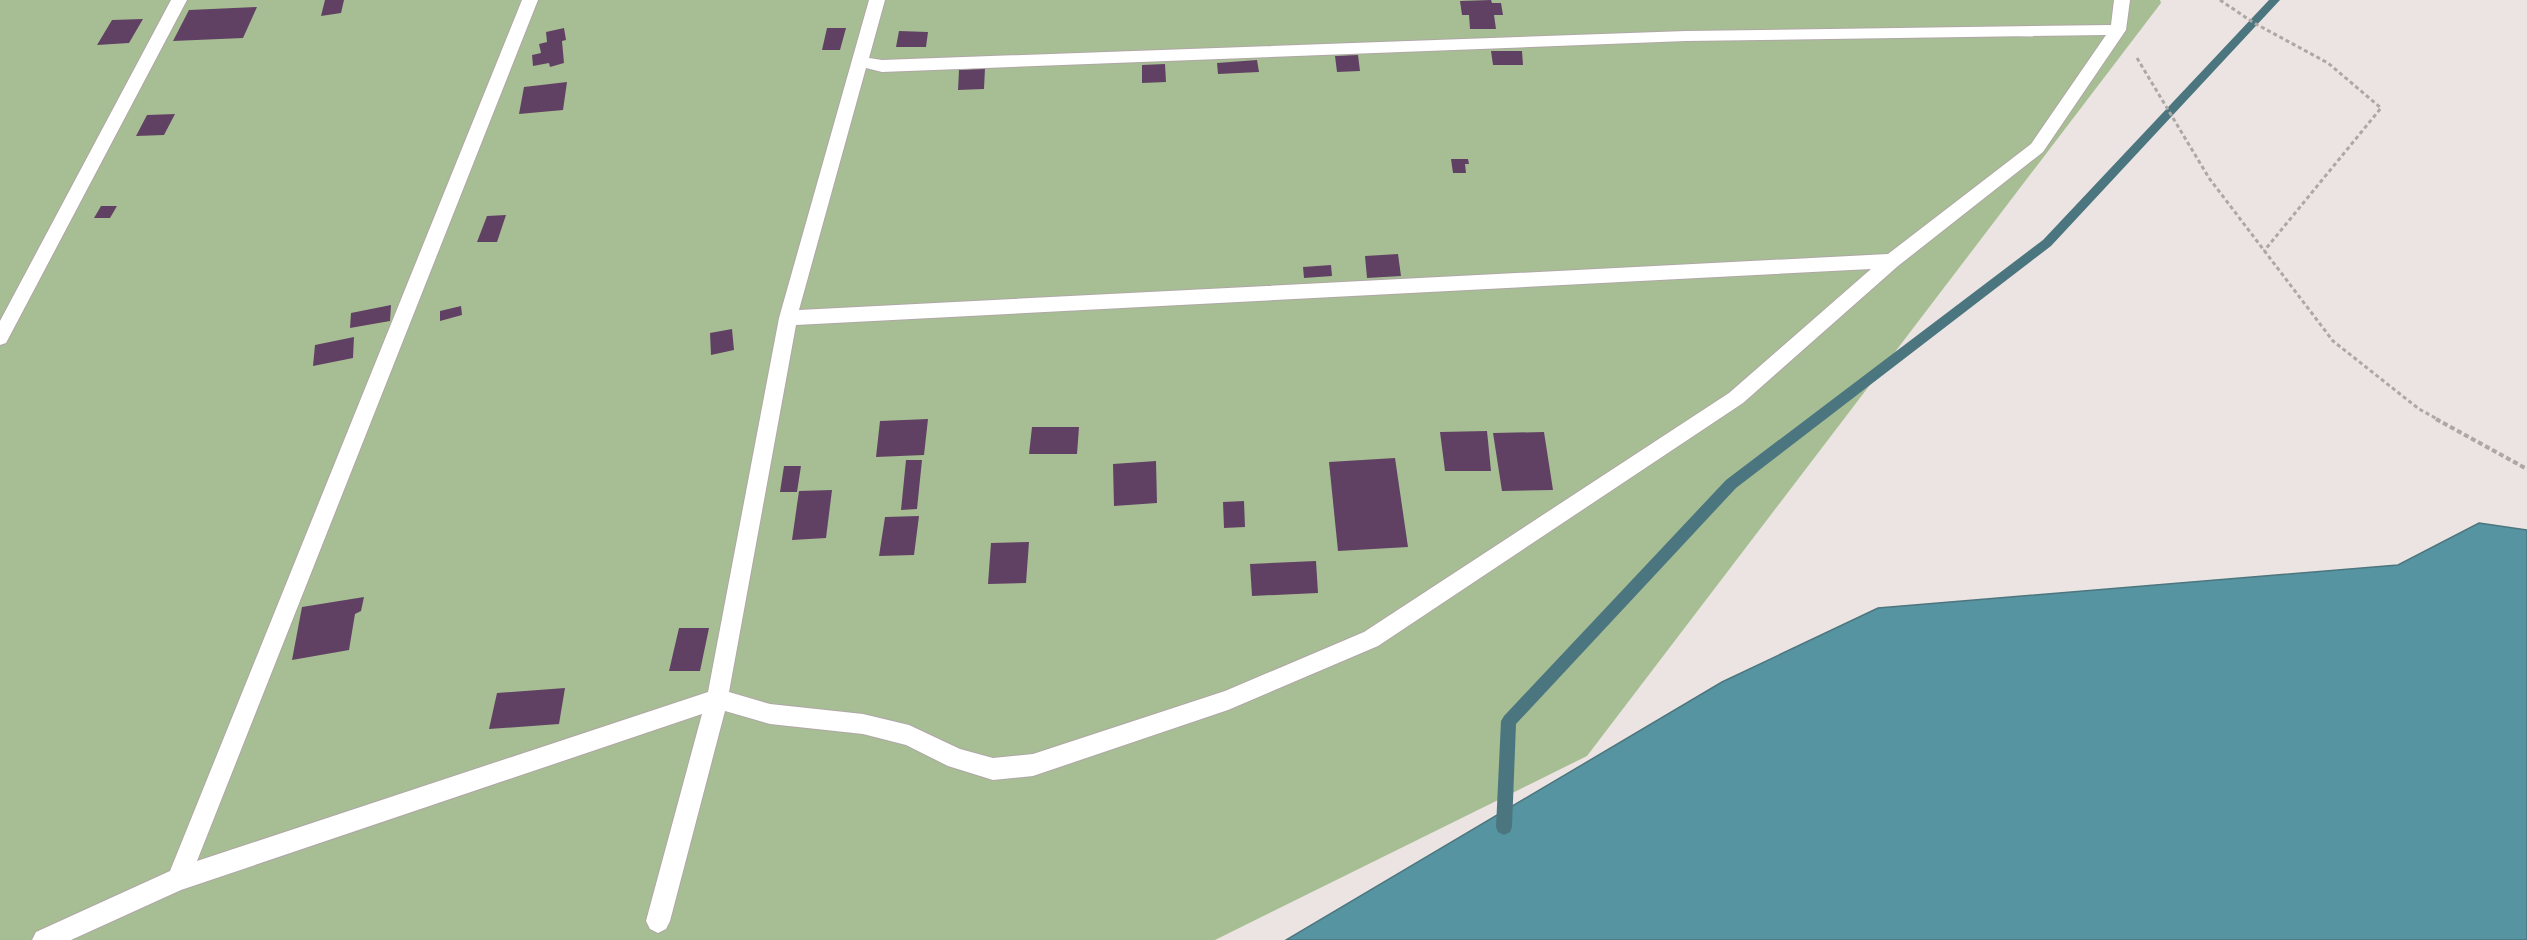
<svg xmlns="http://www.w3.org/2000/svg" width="2527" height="940" font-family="'Fira Sans',sans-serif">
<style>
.green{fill:#a7be95}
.water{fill:#5694a1;stroke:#4c767f;stroke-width:1.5}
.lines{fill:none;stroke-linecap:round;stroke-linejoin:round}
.stream{fill:#4c767f;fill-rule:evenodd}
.building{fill:#614163}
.lane-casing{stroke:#afa7a5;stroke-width:2}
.path-far1{stroke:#ada7a5;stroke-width:3;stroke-dasharray:4 3;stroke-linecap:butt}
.path{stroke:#ada7a5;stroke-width:4;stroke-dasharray:5 3;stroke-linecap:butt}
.lane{fill:#fff;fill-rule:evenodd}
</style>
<rect width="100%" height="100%" fill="#ece4e2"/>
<path class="green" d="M0,0H2160L2161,3L1587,756L1215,940H0Z"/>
<path class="water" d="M2479,523L2527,530V940H1286L1722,682L1878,608L2398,565Z"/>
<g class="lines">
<path class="stream" d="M2269,0H2280L2051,246L1736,488L1516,724L1512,827L1510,832L1504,835L1498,832L1496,827L1501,721L1504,716L1726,480L2043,240Z"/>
</g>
<path class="building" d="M325,0H344L341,13L321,16Z
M1491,0L1492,3H1501L1503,15H1494L1496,29H1470L1469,15H1462L1460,1Z
M257,7L243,38L173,41L189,10Z
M143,19L129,43L97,45L112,20Z
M564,28L566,40L562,41L564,63L550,67L549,63L533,66L532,55L541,53L539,44L547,42L546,32Z
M827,28H846L840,50H822Z
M899,31L928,32L926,47H896Z
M1491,51H1522L1523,65H1493Z
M1358,55L1360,71L1337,72L1335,56Z
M1257,60L1259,72L1218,74L1217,63Z
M1165,64L1166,82L1142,83V65Z
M985,68L984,89L958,90L959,70Z
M567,82L563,110L519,114L524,87Z
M175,114L164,135L136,136L147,115Z
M1451,159H1468L1469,164H1465L1466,173H1453Z
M101,206H117L110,218H94Z
M506,215L497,242H477L487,216Z
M1398,254L1401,276L1367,278L1365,256Z
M1331,265L1332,276L1304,278L1303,267Z
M391,305L390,321L350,328L351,313Z
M461,306L462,315L440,321V311Z
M732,329L734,350L711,355L710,333Z
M354,337L353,358L313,366L315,345Z
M928,419L924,455L876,457L880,421Z
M1032,427H1079L1077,454H1029Z
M1487,431L1491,471H1445L1440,432Z
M1544,432L1553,490L1502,491L1493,433Z
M1395,458L1408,547L1338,551L1329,462Z
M906,460H922L917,509L901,510Z
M1156,461L1157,503L1114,506L1113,464Z
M784,466H801L797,492H780Z
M832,490L826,538L792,540L799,491Z
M1244,501L1245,527L1224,528L1223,502Z
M919,516L914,555L879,556L885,517Z
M1029,542L1026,583L988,584L991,543Z
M1316,561L1318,593L1252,596L1250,564Z
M364,597L361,611L355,614L349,650L292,660L302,607Z
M679,628H709L700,671H669Z
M565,688L559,724L489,729L497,693Z"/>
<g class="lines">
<defs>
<path id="lane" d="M171,0H187L6,343L0,345V321Z
M522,0H538L197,861L708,692L779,318L869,0H885L869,58L882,60L1686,31L2111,25L2114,0H2130L2126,30L2043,152L1898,266L1743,403L1378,646L1228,710L1033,776L993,780L948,766L906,745L863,734L770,724L725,711L670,921L666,929L658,933L650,929L646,921L702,714L181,890L71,940H32L36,932L170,871ZM2106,35L2031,144L1888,254L799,310L866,68L882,72L1686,41ZM1871,269L1729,393L1364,632L1225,691L1033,754L993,758L960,749L909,725L863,714L770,704L729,692L796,325Z"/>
</defs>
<use href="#lane" class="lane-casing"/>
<path class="path-far1" d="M2220,0L2254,23L2328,63L2381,108L2264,251
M2137,58L2209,178L2333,341L2419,409L2439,420"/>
<path class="path" d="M2436,419L2527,469"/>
<use href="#lane" class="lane"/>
</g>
</svg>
